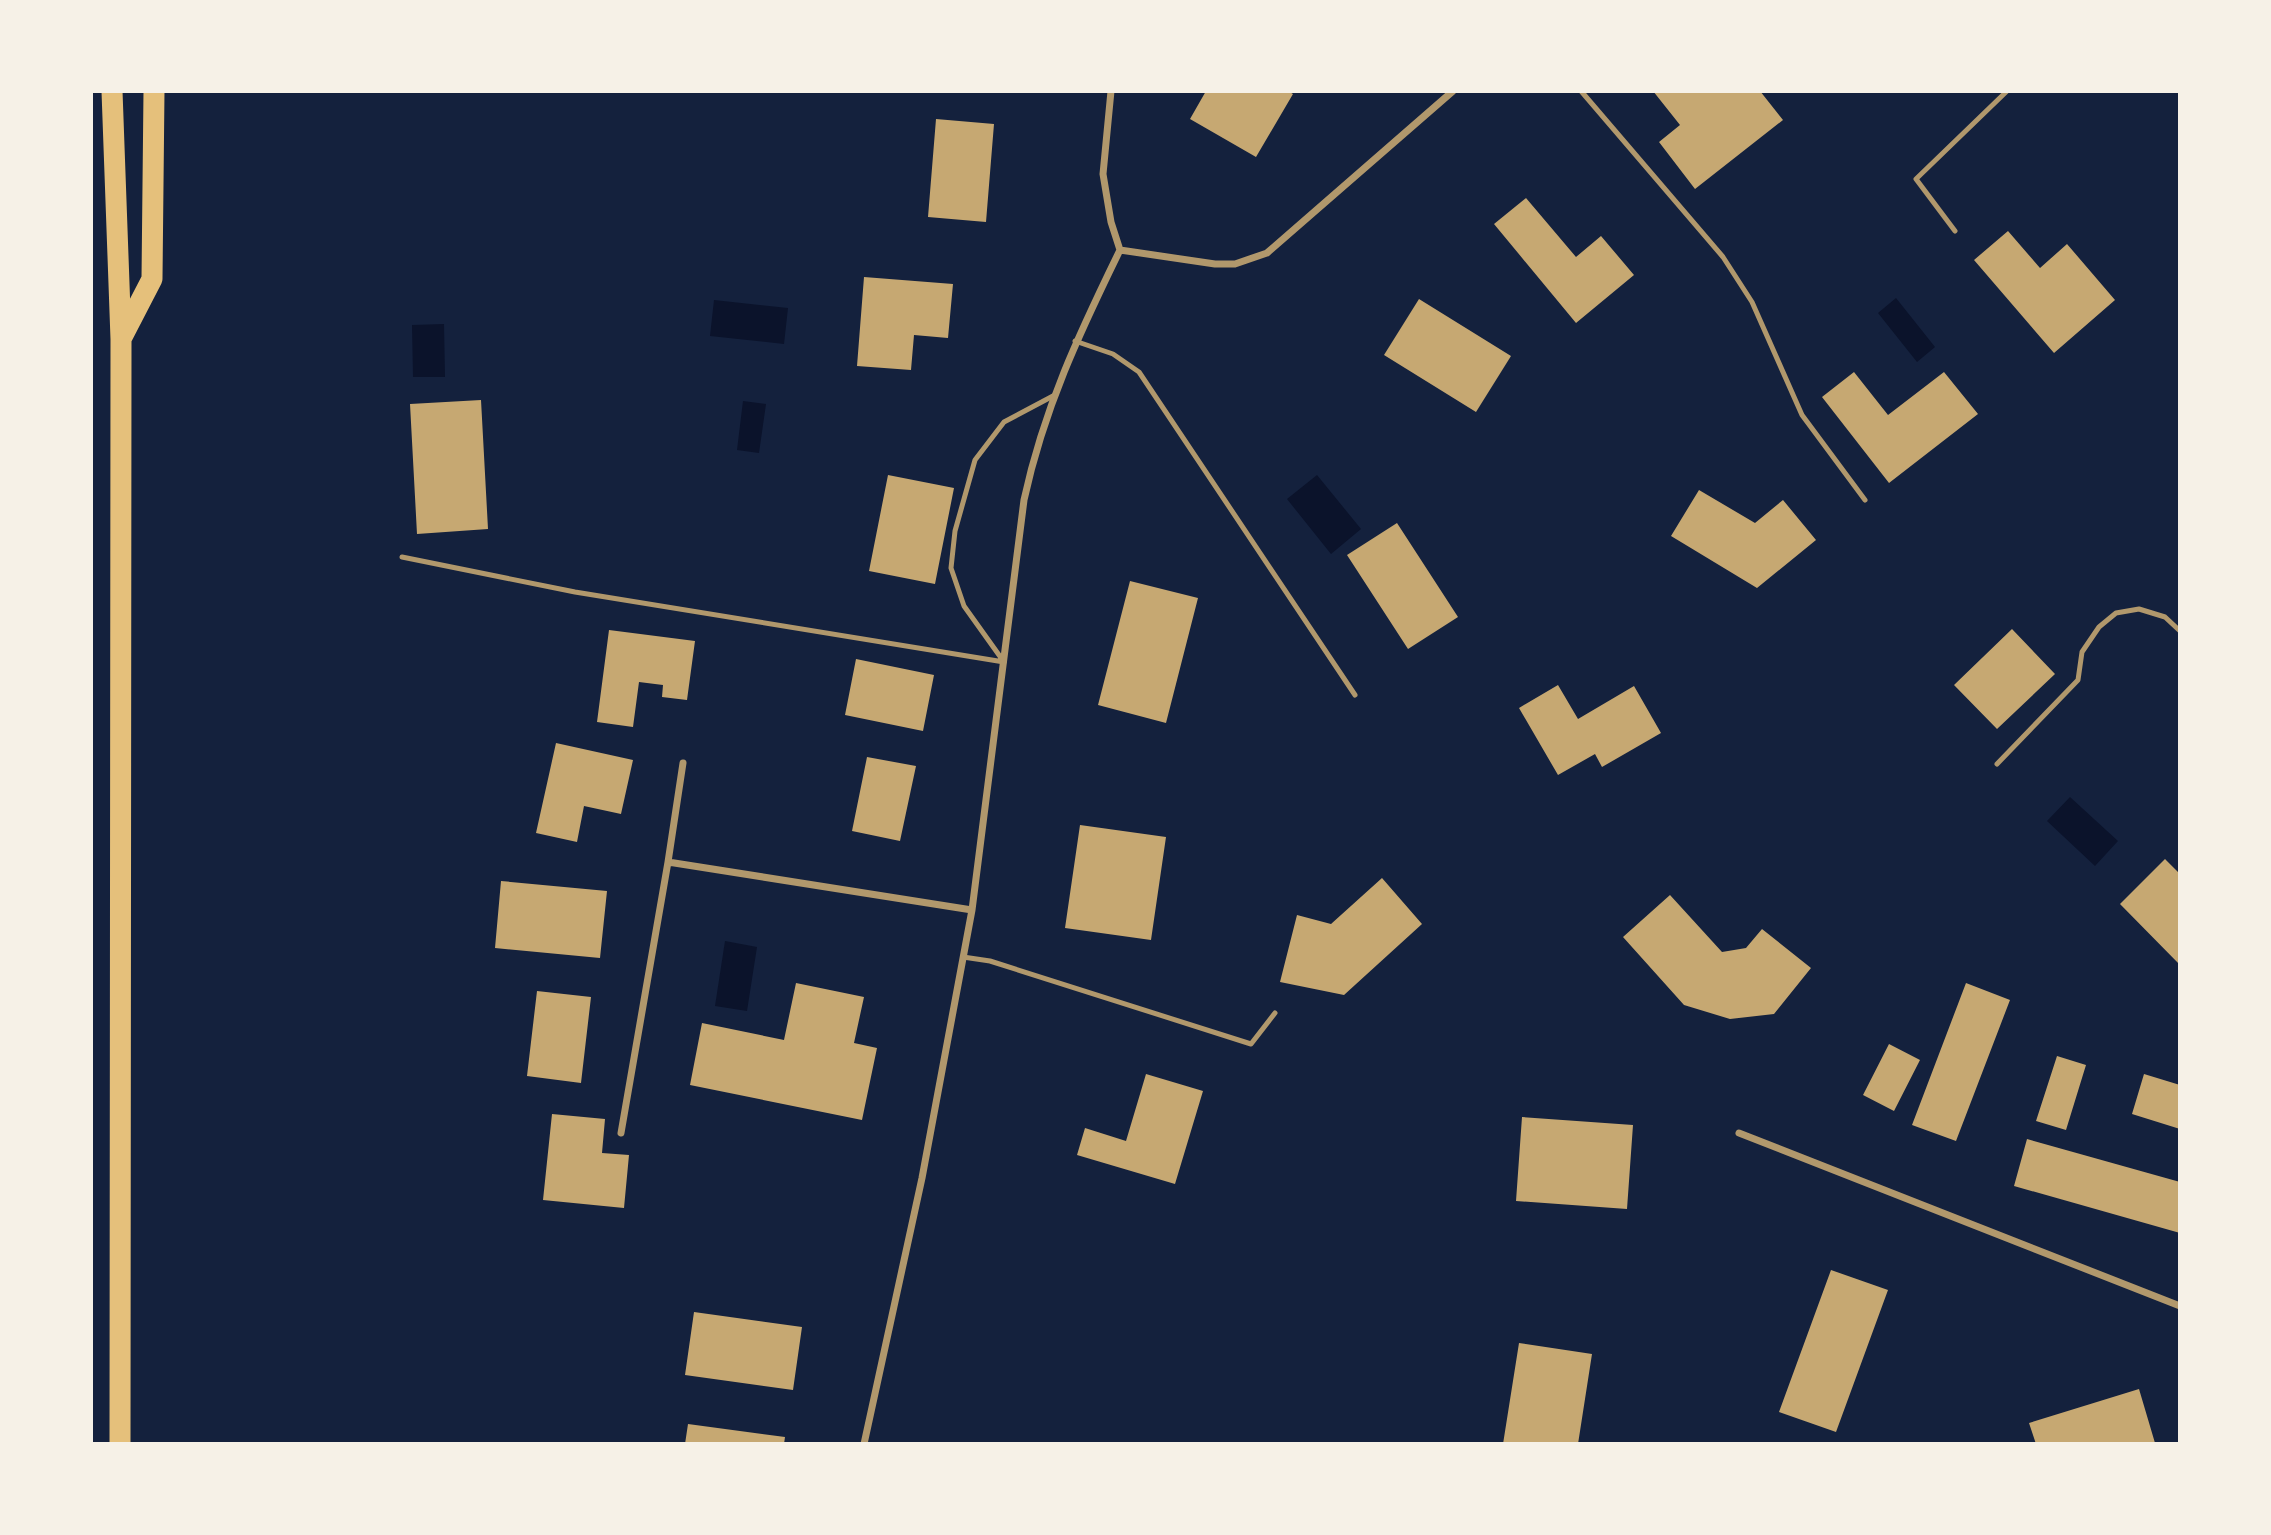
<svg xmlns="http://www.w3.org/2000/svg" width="2271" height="1535" font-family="'Work Sans',sans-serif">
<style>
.water{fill:#0b132b}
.building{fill:#c6a872}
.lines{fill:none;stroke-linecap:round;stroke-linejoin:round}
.service{stroke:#b1986c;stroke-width:5}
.minor{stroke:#b1986c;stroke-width:7}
.motorway{stroke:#e5c07b;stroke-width:21}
</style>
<rect width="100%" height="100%" fill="#14213d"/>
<path class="water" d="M1896,298L1935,347L1917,362L1878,313Z
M714,300L788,308L784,344L710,336Z
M444,324L445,377H413L412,325Z
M743,401L766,404L759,453L737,450Z
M1317,475L1361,529L1331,554L1287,499Z
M2070,797L2118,841L2095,866L2047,821Z
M725,941L757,947L747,1011L715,1006Z"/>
<path class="building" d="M1206,91H1288L1293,94L1256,157L1190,119Z
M1653,91H1760L1783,120L1695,189L1659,142L1680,125Z
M936,119L994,124L986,222L928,217Z
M1526,198L1576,257L1601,236L1634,275L1576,323L1494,224Z
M2008,231L2040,268L2067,244L2115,300L2054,353L1974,260Z
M864,277L953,284L948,338L914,335L911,370L857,366Z
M1419,299L1511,356L1476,412L1384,355Z
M1854,372L1888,415L1944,372L1978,414L1889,483L1822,397Z
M481,400L488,529L417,534L410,404Z
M888,475L954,488L935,584L869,571Z
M1699,490L1755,523L1783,500L1816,540L1757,588L1671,536Z
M1397,523L1458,617L1408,649L1347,555Z
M1130,581L1198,598L1166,723L1098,705Z
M2012,629L2055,674L1997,729L1954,685Z
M609,630L695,641L687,700L662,697L663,685L639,682L633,727L597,722Z
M856,659L934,675L923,731L845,715Z
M1558,685L1578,719L1634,686L1661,733L1602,767L1595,754L1558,775L1519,708Z
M556,743L633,760L621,814L584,806L577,842L536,833Z
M867,757L916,766L900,841L852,831Z
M1080,825L1166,837L1151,940L1065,928Z
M2165,859L2180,874V965L2120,904Z
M1382,878L1422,924L1344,995L1280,982L1297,915L1331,924Z
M501,881L607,891L600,958L495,948Z
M1670,895L1722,952L1746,948L1762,929L1811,968L1774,1014L1730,1019L1684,1005L1623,937Z
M796,983L864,997L854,1043L877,1048L862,1120L690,1085L702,1023L784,1040Z
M1966,983L2010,1000L1956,1141L1912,1125Z
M537,991L591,997L581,1083L527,1076Z
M1889,1044L1920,1060L1894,1111L1863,1095Z
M2057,1056L2086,1065L2066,1130L2036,1121Z
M1146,1074L1203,1091L1175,1184L1077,1155L1085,1128L1126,1141Z
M2144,1074L2180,1085V1129L2132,1114Z
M552,1114L605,1119L602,1153L629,1155L624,1208L543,1200Z
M1522,1117L1633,1125L1627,1209L1516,1201Z
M2027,1139L2180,1182V1233L2014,1186Z
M1831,1270L1888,1290L1836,1432L1779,1412Z
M694,1312L802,1327L793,1390L685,1375Z
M1519,1343L1592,1354L1578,1444H1503Z
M2139,1389L2155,1443L2036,1444L2029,1423Z
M688,1424L785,1437L784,1444H685Z"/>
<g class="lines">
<path class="service" d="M1581,91L1723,257L1752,302L1802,415L1865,500
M1955,231L1916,179L2007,91
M1075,341L1113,354L1139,372L1355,695
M402,557L575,592L1004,662
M1004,662L964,606L951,568L955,531L975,460L1004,422L1053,396
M1997,764L2078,680L2082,652L2099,627L2116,613L2139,609L2165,617L2180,631
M963,957L990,961L1251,1044L1275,1013"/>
<path class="minor" d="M1120,250L1215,264H1235L1267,253L1453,91
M683,763L668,862L972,910
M621,1133L668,862
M1739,1133L2180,1306
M864,1444L922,1178L972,910L1024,500C1044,408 1079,334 1120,250L1111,222L1103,174L1111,91"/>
<path class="motorway" d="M112,91L121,339L120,1444
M122,337L152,279L154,91"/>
</g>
<rect width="2271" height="1535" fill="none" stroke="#f6f1e7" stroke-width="186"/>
</svg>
